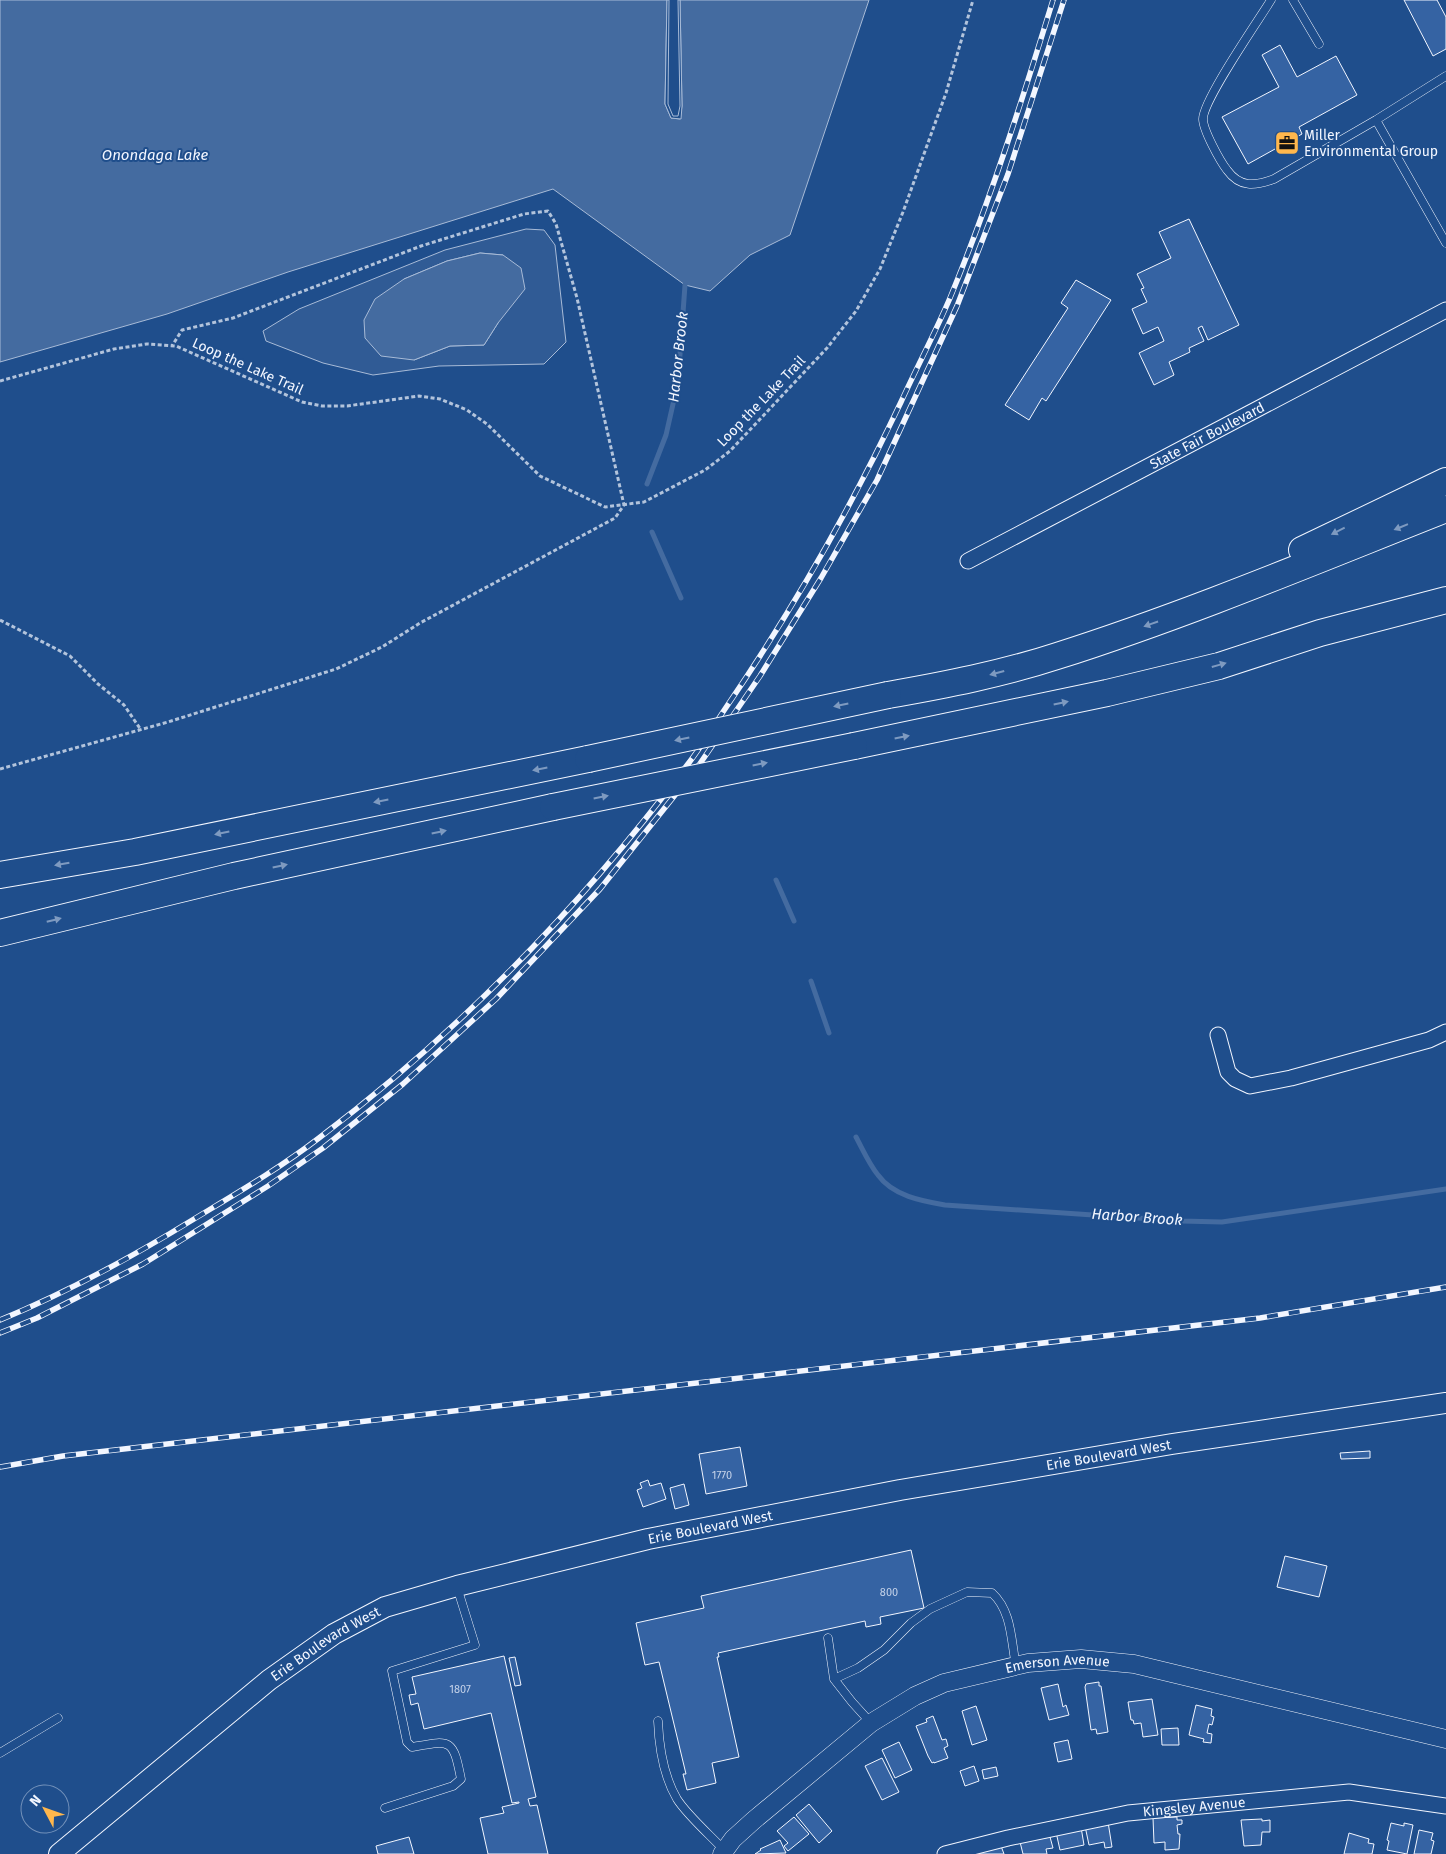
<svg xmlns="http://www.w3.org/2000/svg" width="1446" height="1854" font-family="'Fira Sans',sans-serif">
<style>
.built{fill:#305b95;stroke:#a8bbd7;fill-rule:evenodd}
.water{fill:#446ba0;stroke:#a8bbd7}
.pier{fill:#1f4e8c;stroke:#a8bbd7}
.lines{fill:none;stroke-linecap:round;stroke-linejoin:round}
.stream{stroke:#446ba0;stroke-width:5}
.building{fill:#3563a3;stroke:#f2f6ff}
.service-casing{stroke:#f2f6ff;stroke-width:9}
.minor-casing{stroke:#f2f6ff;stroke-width:17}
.tertiary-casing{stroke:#f2f6ff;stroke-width:19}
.secondary-casing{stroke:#f2f6ff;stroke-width:22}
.motorway-casing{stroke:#f2f6ff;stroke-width:28}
.path{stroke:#b3c4dc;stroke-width:3;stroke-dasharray:4 2.5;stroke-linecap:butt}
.service{stroke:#1f4e8c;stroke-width:8}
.minor{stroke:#1f4e8c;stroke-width:15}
.tertiary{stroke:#1f4e8c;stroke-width:18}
.secondary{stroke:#1f4e8c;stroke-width:20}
.motorway{stroke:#1f4e8c;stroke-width:26}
.rail-casing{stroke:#f2f6ff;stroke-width:5.5}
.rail{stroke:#1f4e8c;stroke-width:4;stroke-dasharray:11;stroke-linecap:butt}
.motorway-bridge-casing{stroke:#f2f6ff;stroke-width:28;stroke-linecap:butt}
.motorway-bridge{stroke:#1f4e8c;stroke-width:26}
.oneway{fill:#7e9ac0}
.labels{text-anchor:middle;stroke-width:4;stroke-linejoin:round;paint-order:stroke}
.number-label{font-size:11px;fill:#c3d1e8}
.poi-label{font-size:14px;fill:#f2f6ff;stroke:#1f4e8c;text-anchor:start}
.street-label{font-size:14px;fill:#f2f6ff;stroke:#1f4e8c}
.water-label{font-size:15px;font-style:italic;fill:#f2f6ff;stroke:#1f4e8c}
</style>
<rect width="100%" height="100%" fill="#1f4e8c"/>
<path class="built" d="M526,229L544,230L555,245L566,342L544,364L439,366L373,375L323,363L266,341L263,331L299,309L445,250ZM480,253L503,255L498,323L484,345L450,346L414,360L404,279L447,261Z"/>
<path class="water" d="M0,0H667L665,104L671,118L680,119L682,106L680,0H869L790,235L750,255L710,291L685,285L553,189L288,272L167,314L0,362Z
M480,253L503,255L521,268L525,289L498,323L484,345L450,346L414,360L381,356L365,338L364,320L375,299L404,279L447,261Z"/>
<path class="pier" d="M667,0H669L668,104L673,116H678L680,106L678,0H680L682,106L681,119L671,118L665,104Z"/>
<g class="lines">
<path class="stream" d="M647,484L666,435L678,382L685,285
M652,532L681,598
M776,880L794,921
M811,981L829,1033
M856,1137C863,1150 869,1164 878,1175C893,1196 922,1201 945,1205L1181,1221L1222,1222L1446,1189"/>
</g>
<path class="building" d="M1404,0H1437L1446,17V49L1433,56Z
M1280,45L1297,77L1336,56L1357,95L1299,127L1302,134L1248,164L1222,117L1279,87L1262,55Z
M1189,219L1239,325L1208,340L1202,326L1198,328L1204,341L1189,348L1190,352L1169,362L1174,375L1154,385L1139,353L1164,341L1158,327L1143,334L1132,309L1147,302L1141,289L1144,288L1137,274L1171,258L1159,232Z
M1076,280L1111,300L1046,401L1042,398L1029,420L1005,405L1068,308L1061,303Z
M740,1447L747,1486L706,1494L699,1454Z
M1370,1451V1458L1341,1459L1340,1453Z
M648,1480L650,1486L661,1483L666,1499L643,1507L637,1490L642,1488L640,1483Z
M684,1484L689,1505L675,1509L670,1488Z
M911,1550L924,1608L880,1617L881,1624L866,1627L865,1621L718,1653L719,1657H717L739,1757L712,1763L716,1783L687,1790L683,1774H686L659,1662L645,1665L636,1623L704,1608L701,1596Z
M1285,1556L1327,1566L1319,1597L1277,1587Z
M504,1656L536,1797L528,1799L530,1806L537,1805L548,1854H488L480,1818L504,1813L502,1807L519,1803V1802L512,1803L491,1713L424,1729L418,1703L411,1705L409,1695L416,1694L412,1677Z
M515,1657L521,1685L515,1686L509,1658Z
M1099,1682V1686H1101L1108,1732L1097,1734L1096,1729L1091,1730L1085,1687L1086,1684Z
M1058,1684L1063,1707L1066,1705L1069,1715L1049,1720L1041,1688Z
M1152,1699L1158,1735L1143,1737L1141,1723L1134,1724L1133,1720H1131L1128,1702Z
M1196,1705L1212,1709L1211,1716L1214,1717L1212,1725L1209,1724L1207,1733L1212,1734L1211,1743L1203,1742L1204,1739L1189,1735Z
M976,1706L987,1740L972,1745L962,1711Z
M933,1716L942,1740L946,1739L948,1746L944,1748L948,1758L934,1763V1762L932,1763L928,1756L916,1726L927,1722L926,1719Z
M1178,1728L1179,1745H1162L1161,1729Z
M1068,1740L1072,1759L1058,1762L1054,1743Z
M899,1742L912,1770L895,1778L882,1750Z
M882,1758L899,1792L882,1800L865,1766Z
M974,1766L979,1781L965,1786L960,1771Z
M996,1767L998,1776L984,1779L982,1770Z
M809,1804L832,1831L819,1843L796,1815Z
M794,1817L809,1834L788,1851L784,1846L788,1843L777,1831Z
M1177,1817V1820H1182V1824L1177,1825L1178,1834H1180L1179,1849L1165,1850V1842L1154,1843L1153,1818Z
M1262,1819V1821L1270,1820V1832H1262L1261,1845L1244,1846L1241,1820Z
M1108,1822L1112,1847L1105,1848L1104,1842L1089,1845L1085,1826Z
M1391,1823L1404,1826V1823L1413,1825L1407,1854L1387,1850L1389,1841L1387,1840Z
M1081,1827L1084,1845L1060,1850L1056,1832Z
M1419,1830L1433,1833L1431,1840L1434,1841L1431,1854H1414Z
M1349,1833L1369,1839L1368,1843L1374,1844L1372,1854H1344Z
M409,1837L414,1854H378L376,1846Z
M1050,1837L1053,1848L1046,1849L1047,1854H1023L1020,1842Z
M780,1840L786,1853L755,1854L761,1850L760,1849Z
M1001,1846L1004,1854H975Z"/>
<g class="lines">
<defs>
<path id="service" d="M1271,0C1258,21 1203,100 1203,119C1203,130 1220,161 1227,170C1240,188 1255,186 1274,179L1376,120L1446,76
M1293,0L1319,44
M1376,120L1446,243
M828,1638L834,1679L852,1702L871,1723
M834,1679L858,1668L884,1650L911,1623L930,1609L967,1592L992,1593C1012,1611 1011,1641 1016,1666
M658,1721C659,1746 664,1777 677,1799C687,1815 711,1836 724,1850
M0,1753L58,1718
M385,1808L453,1786L461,1779C453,1738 451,1740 412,1747L407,1742L392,1671L475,1645L457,1587"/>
<g id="minor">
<path id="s1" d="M968,561L1446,310"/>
<path d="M1218,1035L1228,1072L1235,1079L1250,1086L1291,1078L1429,1040L1446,1032"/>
<path id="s2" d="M945,1854L1008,1838L1128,1813L1349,1792L1446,1806"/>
</g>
<g id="tertiary">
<path id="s3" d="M722,1854L733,1839L754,1820L871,1723L915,1696L944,1683L1028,1663L1081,1659L1134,1664L1446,1739"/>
</g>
<g id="secondary">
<path id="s4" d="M59,1854L269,1680L334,1634L385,1607L457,1586L648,1539L900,1490L1172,1444L1446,1403"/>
</g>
<path id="motorway" d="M1302,550L1446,481
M888,695C945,685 1002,674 1057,656C1189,614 1317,560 1446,509
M854,746L1107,693L1219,666L1320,633L1446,600
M0,875L135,852L588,759
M0,933L234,876L553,807"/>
</defs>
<use href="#service" class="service-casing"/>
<use href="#minor" class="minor-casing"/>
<use href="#tertiary" class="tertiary-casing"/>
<use href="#secondary" class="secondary-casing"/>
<use href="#motorway" class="motorway-casing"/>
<path class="path" d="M0,381L114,349L147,344L176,346L302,402L322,406H347L419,396L440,399L467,410L487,424L540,476L605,507L644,502L705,470L730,451L827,348L856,311L880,269L903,212L946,93L973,0
M0,620L70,656L98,684L124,705L141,730
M0,769L168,722L336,669L382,647L420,623L615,518L624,505L577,298L556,224L548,211L524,214L421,246L233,318L182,330L172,346"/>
<use href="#service" class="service"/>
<use href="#minor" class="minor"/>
<use href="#tertiary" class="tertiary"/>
<use href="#secondary" class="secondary"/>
<use href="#motorway" class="motorway"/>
<defs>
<path id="rail" d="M0,1320C68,1292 132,1257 194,1219C237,1193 280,1168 319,1138C459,1032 583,904 688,764C702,746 714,725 727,706C793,609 851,508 901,402C917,367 935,333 950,298C990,201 1022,101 1053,0
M0,1333L37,1318L143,1264L268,1186L323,1148L403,1084L496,999L600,889L699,765L760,676L821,578L877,480L957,306L1008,174L1064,0
M0,1467L63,1456L1260,1318L1446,1287"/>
</defs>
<use href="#rail" class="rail-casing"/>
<use href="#rail" class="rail"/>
<defs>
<path id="motorway-bridge" d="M588,759L888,695
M553,807L854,746"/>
</defs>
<use href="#motorway-bridge" class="motorway-bridge-casing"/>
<use href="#motorway-bridge" class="motorway-bridge"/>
</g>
<defs><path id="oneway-solid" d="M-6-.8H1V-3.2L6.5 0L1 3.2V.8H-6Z" transform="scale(1.25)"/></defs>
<g class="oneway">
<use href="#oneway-solid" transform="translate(1401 527) rotate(158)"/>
<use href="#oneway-solid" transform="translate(1338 531) rotate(153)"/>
<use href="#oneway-solid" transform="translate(1151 624) rotate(161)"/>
<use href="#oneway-solid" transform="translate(1219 665) rotate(-16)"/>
<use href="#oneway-solid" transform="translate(997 673) rotate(165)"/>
<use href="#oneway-solid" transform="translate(1061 703) rotate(-12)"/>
<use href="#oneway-solid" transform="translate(841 705) rotate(168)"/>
<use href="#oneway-solid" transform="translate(902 737) rotate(-11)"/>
<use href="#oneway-solid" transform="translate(682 739) rotate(168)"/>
<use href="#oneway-solid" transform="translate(760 764) rotate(-11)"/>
<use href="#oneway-solid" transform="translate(540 769) rotate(169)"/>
<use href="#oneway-solid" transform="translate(601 797) rotate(-11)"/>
<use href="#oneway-solid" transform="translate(381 801) rotate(169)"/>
<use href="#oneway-solid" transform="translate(439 832) rotate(-12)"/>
<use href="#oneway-solid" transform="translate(222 833) rotate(168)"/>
<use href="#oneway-solid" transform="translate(62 864) rotate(170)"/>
<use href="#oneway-solid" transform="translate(280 866) rotate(-12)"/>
<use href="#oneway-solid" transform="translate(54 920) rotate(-14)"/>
</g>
<defs>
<symbol id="office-square" viewBox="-11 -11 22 22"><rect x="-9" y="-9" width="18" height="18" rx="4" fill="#ffb74d" stroke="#1f4e8c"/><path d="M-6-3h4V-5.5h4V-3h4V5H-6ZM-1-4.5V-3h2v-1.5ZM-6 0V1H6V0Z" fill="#111"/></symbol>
</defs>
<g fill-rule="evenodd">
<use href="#office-square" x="1273" y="129" width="28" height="28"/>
</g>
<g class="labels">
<g class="number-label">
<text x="722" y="1479">1770</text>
<text x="889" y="1596">800</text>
<text x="460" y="1693">1807</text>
</g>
<g class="poi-label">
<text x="1304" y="140">Miller<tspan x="1304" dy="16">Environmental Group</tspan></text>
</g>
<g class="street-label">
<text transform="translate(248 366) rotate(24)" y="5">Loop the Lake Trail</text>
<text transform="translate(761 401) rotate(-46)" y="5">Loop the Lake Trail</text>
<text dy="5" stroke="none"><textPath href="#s1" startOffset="270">State Fair Boulevard</textPath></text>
<text dy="5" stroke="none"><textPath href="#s4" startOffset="1150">Erie Boulevard West</textPath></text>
<text dy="5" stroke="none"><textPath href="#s4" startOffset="745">Erie Boulevard West</textPath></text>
<text dy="5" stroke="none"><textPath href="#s4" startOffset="340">Erie Boulevard West</textPath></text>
<text dy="5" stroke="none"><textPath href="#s3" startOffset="398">Emerson Avenue</textPath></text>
<text dy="5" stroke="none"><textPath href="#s2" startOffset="254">Kingsley Avenue</textPath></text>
</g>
<g class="water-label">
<text x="155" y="160">Onondaga Lake</text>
<text transform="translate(678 357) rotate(-84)" y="5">Harbor Brook</text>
<text transform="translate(1137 1217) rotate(4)" y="5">Harbor Brook</text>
</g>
</g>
<g transform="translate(45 1809) rotate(311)"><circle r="24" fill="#1f4e8c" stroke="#7391ba"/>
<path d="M0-4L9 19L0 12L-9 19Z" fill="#ffb74d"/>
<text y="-8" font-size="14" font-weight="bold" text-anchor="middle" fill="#f2f6ff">N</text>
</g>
</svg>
